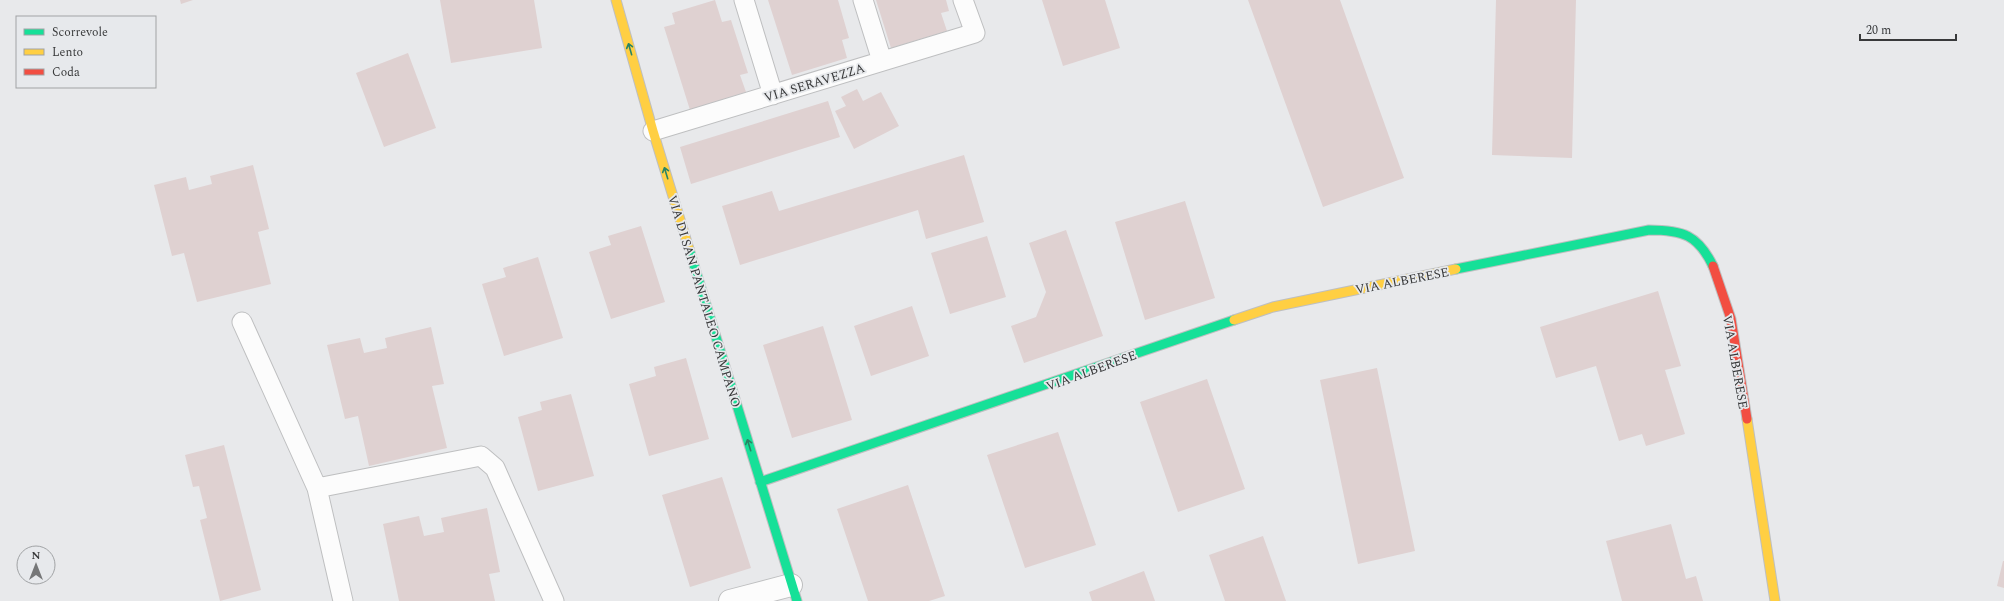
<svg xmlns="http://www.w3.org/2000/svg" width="2004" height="601" font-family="Spectral,serif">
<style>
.building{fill:#dfd1d1}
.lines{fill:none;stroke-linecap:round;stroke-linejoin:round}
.lane-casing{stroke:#bebfc0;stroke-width:21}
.street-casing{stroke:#bebfc0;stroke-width:24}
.fast-casing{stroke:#bebfc0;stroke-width:11}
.slow-casing{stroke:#bebfc0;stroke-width:11}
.jam-casing{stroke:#bebfc0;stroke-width:11}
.lane{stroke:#fcfcfc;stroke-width:19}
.street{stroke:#fcfcfc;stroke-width:22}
.fast{stroke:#16e098;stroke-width:9}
.slow{stroke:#ffcf43;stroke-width:9}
.jam{stroke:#f24e42;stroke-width:9}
.oneway{stroke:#298464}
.labels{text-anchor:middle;stroke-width:3.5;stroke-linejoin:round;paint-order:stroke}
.street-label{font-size:13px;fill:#38393a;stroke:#e7e9ec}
</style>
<rect width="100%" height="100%" fill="#e8e9eb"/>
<path class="building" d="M180,0H193L181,4Z
M440,0H534L542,48L451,63Z
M715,0L722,22L731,20L748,73L740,75L746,92L690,110L664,27L675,24L672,13Z
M768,0H838L849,38L842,40L847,58L792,75Z
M876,0H946L949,11L941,13L947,31L891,48Z
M1042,0H1105L1120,48L1063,66Z
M1248,0H1340L1404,178L1323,207Z
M1496,0H1576L1572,158L1492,155Z
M408,53L436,128L384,147L356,73Z
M857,89L863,101L881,92L899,126L854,149L835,111L846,106L841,97Z
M828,101L840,137L691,184L680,147Z
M964,155L984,222L926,239L918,210L740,265L722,206L772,191L779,211Z
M253,165L269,229L258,232L271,284L197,302L184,253L172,256L154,185L186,177L189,190L212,184L210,176Z
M1185,201L1215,298L1145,320L1115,222Z
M641,226L665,302L611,319L589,252L611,245L608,236Z
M1066,230L1103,336L1024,363L1011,326L1036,317L1046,292L1029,243Z
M987,236L1006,297L950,314L931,253Z
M538,257L563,338L504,356L482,284L506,277L503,268Z
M1658,291L1681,366L1665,370L1685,434L1646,446L1642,434L1619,441L1596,366L1556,378L1540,327Z
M912,306L929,356L871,376L854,326Z
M823,326L852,420L792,438L763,345Z
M431,327L444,384L432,386L447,448L369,466L358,416L345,419L327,345L360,338L364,353L387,348L385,338Z
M686,358L709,439L649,456L629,384L656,376L654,367Z
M1377,368L1415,551L1358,564L1320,380Z
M1207,379L1245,489L1178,512L1140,402Z
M571,394L594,476L538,491L518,417L542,410L540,402Z
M1058,432L1096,545L1025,568L987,455Z
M224,445L261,590L220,601L200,520L207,518L199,486L193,487L185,455Z
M722,477L751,568L690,587L662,495Z
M908,485L945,596L929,601H868L837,509Z
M487,508L500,572L489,574L495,601H399L383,524L419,516L424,536L444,532L441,518Z
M1671,524L1686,579L1696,576L1703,601H1622L1606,541Z
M1263,536L1286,601H1225L1209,555Z
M2003,561H2004V588L1997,586Z
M1144,571L1155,601H1092L1089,592Z"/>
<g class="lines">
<defs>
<path id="lane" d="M744,0L773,95
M863,0L882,61
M653,131L975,33L963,0
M242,322L317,488
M343,601L317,488L481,456L495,468L554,601"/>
<path id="street" d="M730,601L791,585"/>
<path id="fast" d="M689,249L797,601
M1456,269L1649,230C1683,230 1698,235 1713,266
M760,482L1234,320"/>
<path id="slow" d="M616,0L653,131L689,249
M1234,320L1273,307L1456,269
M1747,419L1775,601"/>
<path id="jam" d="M1713,266L1731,319L1747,419"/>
</defs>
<use href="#lane" class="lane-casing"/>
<use href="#street" class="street-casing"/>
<use href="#fast" class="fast-casing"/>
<use href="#slow" class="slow-casing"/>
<use href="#jam" class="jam-casing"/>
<use href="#lane" class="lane"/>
<use href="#street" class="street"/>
<use href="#fast" class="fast"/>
<use href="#slow" class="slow"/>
<use href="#jam" class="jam"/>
</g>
<defs><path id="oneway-shaft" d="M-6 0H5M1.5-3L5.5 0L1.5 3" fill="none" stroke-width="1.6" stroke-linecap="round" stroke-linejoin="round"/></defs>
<g class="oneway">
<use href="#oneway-shaft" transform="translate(630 49) rotate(-106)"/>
<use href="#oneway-shaft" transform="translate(666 173) rotate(-107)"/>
<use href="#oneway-shaft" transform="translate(749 445) rotate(-107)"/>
</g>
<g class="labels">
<g class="street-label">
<text transform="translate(814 82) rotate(-17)" y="5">VIA SERAVEZZA</text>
<text transform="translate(1402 280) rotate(-11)" y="5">VIA ALBERESE</text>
<text transform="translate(705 301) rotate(73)" y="5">VIA DI SAN PANTALEO CAMPANO</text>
<text transform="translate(1736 362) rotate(80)" y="5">VIA ALBERESE</text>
<text transform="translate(1091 370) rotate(-20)" y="5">VIA ALBERESE</text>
</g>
</g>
<rect x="16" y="16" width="140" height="72" fill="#e7e9ec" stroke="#a1a3a5"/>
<rect x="24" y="29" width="20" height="6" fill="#16e098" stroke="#a1a3a5"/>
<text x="52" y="36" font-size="12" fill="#38393a">Scorrevole</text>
<rect x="24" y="49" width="20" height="6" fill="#ffcf43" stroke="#a1a3a5"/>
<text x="52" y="56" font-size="12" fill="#38393a">Lento</text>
<rect x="24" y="69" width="20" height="6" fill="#f24e42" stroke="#a1a3a5"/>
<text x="52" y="76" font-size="12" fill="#38393a">Coda</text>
<g transform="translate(36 565)"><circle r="19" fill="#e7e9ec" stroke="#a1a3a5"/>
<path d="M0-3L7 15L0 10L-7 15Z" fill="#767778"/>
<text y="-6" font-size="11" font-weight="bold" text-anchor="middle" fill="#38393a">N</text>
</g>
<path d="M1860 34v6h96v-6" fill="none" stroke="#38393a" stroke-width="2"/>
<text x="1866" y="34" font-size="12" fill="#38393a" stroke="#e7e9ec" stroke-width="3" paint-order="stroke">20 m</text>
</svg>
